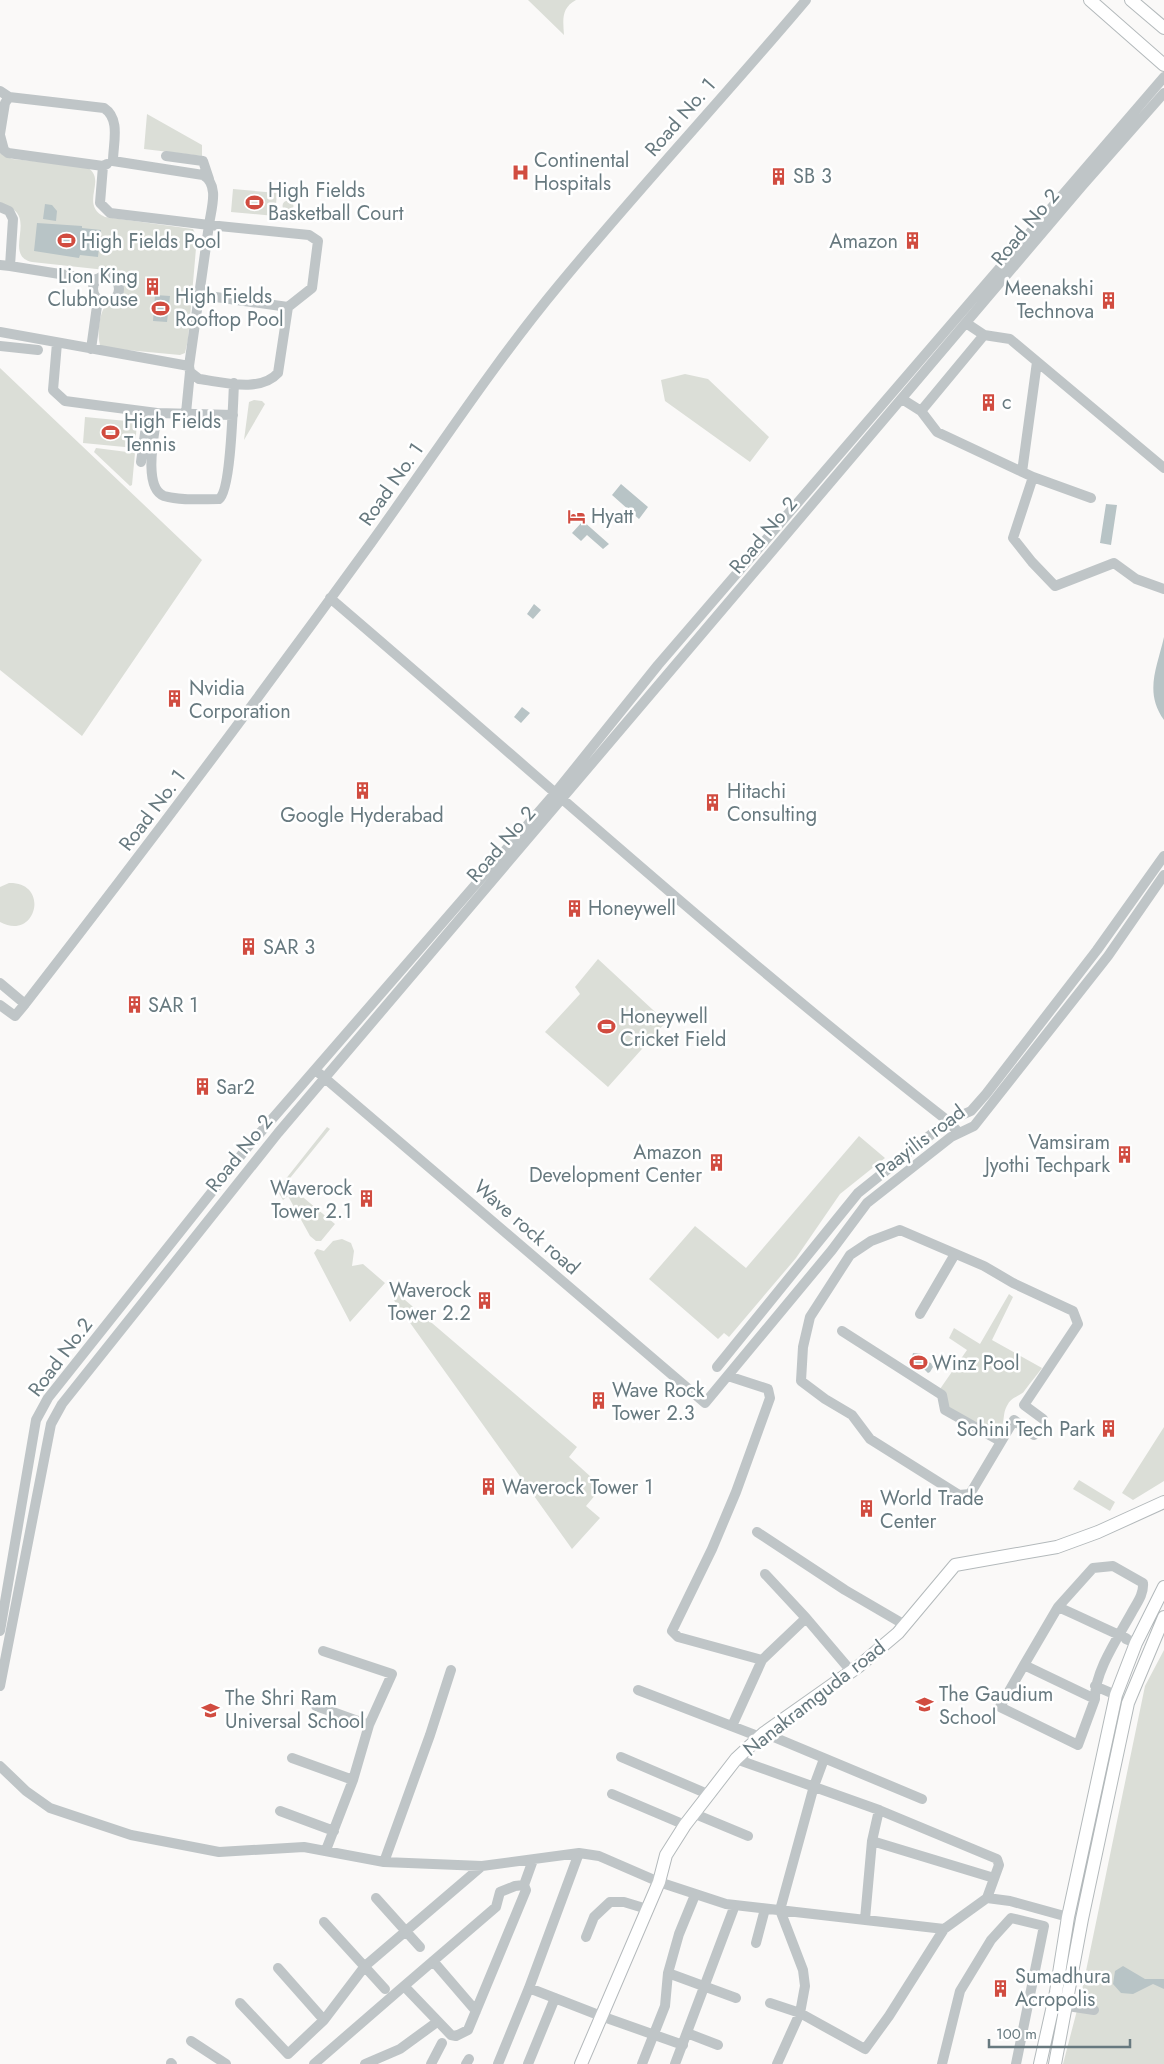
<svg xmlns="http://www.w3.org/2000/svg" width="1164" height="2064" font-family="Jost,sans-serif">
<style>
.green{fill:#dbded7}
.water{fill:#b8c4c6}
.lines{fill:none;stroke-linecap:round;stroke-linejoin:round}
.major-casing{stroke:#b3b9bb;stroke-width:14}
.minor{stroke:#bfc5c7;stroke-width:10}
.major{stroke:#fff;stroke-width:12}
.labels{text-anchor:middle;stroke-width:5;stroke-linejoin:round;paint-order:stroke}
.street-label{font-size:20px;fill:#67797f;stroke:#fff}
.poi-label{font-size:20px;fill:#67797f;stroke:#fff;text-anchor:start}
</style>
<rect width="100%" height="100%" fill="#faf9f8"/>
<path class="green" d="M528,0H576C561,8 563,20 564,35Z
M147,114L202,145V156L144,149Z
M0,153L12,159L84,166C111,177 77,204 105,217L193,229L197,237L188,340L185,353L180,355L105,348L100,345C97,335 99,313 106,305L121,302L124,272L32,262C0,255 43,211 0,205Z
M233,189L277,193L275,216L231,212Z
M282.5 206a5.5 5.5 0 1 1 11 0a5.5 5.5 0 1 1-11 0Z
M0,368L202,560L82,736L0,670Z
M685,374L708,379L769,437L750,462L665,401L661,380Z
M254,400L262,401L265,404L244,440L249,402Z
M85,417L137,422L135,448L83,443Z
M96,448L135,453L132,485L130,486L94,452Z
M9,883C51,882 36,942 0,922V887Z
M598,959L666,1022L608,1087L545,1032L580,994L575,987Z
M327,1127L330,1129L286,1183L335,1224L321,1241H316L310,1236L288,1196L283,1200L277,1190Z
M859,1136L885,1158L840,1194L796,1258L729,1337L724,1333L718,1339L649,1279L695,1226L746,1268Z
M342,1239L351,1243L354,1251L352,1266L363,1264L385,1283L350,1322L314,1253L317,1249L324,1251L333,1241Z
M398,1294L577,1447L569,1457L602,1487L586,1506L600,1518L572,1549L393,1299Z
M1009,1294L1013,1297L992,1340L1042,1368C1036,1376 1031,1382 1025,1390C1022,1396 1012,1396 1008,1404C1001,1415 1007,1421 997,1436L948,1407L940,1389L967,1350L949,1338L954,1328L980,1344Z
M1164,1427V1481L1133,1500L1122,1493Z
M1079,1480L1115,1502L1110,1511L1073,1489Z
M1164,1650V2064H1063L1081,1995L1145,1686Z"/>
<path class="water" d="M45,204L52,205L57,211L56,221L43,219Z
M37,223L82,226V228L101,230L98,257L80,255L79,258L34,251Z
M155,295L170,296L167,322L153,321Z
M621,484L648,507L639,519L612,495Z
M1106,504L1117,505L1111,545L1100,543Z
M583,521L609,544L603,549L587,535L581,541L572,533Z
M534,604L541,610L533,619L527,614Z
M1164,637V720C1144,692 1157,668 1164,637Z
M522,707L530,713L521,723L514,717Z
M913,1353L922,1354L925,1361L931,1363L933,1367L930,1372L928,1373L921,1366L909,1364L908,1360L912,1357Z
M1123,1966L1145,1979H1164V1989L1153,1984L1133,1994L1121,1993L1113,1984L1115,1971Z"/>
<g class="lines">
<defs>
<path id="major" d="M1090,0L1164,65
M1131,0L1164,28
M581,2064L659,1882L666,1855L685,1825L736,1759L764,1733L859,1666L898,1633L955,1565L1057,1547L1098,1532L1164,1502
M1040,2064L1056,1992L1068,1917L1116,1695L1136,1643L1164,1587
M1055,2064L1082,1919L1128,1703L1164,1617"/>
</defs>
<use href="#major" class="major-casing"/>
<path class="minor" d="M0,91L9,97L104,108C121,119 113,144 113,161L203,175C220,185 211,209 209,225L309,235L318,241L312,288L288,307L201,295
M0,134L5,103L9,97
M0,135L4,150L8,153L103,166L107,164
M166,156L203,161L209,179
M103,166L100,203L110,213L209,225L189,366L190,372L199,379C223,382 260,393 278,373L288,307
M0,207L9,211L13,219L10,266L97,280
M0,265L10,266
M93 289a13 13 0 1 1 26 0a13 13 0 1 1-26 0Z
M966,323L984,335L1010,339L1164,468
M0,332L189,366
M57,343L53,390L65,401L103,406L157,413L233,415
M0,346L38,350
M91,349L98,299
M902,399L921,411L937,432L1033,477L1013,538L1032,562L1055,586L1114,563L1136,579L1164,589
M921,411L984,335
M157,413C155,431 142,488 164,496C181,501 202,499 219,499C231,491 233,402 234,383
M186,413L190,372
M141,462L148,412
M1022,472L1037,362
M1033,477L1091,498
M330,598C535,773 735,955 948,1121L959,1133
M0,983L25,1004
M0,1005L15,1016L25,1004C143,852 258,699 371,543C433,457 491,367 559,285C639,188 725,96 806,0
M320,1074L705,1403L832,1250L867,1203L951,1137L974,1126L1108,956L1164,875
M920,1314L955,1254
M842,1331L942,1395L945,1410L1000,1441
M717,1367L858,1193L948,1121L971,1111L986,1094L1097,950L1164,856
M728,1376L768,1389L770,1398L736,1492L712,1549L672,1631L678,1637L762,1660
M1034,1435L1014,1420L970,1494L959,1495L870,1439L852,1415L825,1399L801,1381L803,1347L810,1317L850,1255L871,1241L900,1230L984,1266L1013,1283L1073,1311L1078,1324L1024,1405L1043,1419
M757,1532L845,1590L905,1625
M765,1574L806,1618
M1058,1607L1093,1568L1113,1566L1143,1583C1144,1594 1137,1603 1132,1612C1119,1636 1094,1672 1095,1699L1024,1665L1058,1607C1081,1617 1103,1628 1126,1638V1639L1136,1643
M0,1631L36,1420L48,1398L246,1149L556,792L658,665L1164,77
M323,1651L392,1674L369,1725L353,1780L326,1850
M1024,1665L1000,1707L1078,1745L1095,1699
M0,1686L51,1424L62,1404L278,1133L1082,186L1164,93
M1095,1686L1116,1695
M638,1690L760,1737
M316,1706L369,1725
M732,1726L762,1660L806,1618L851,1671
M764,1733L922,1799
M621,1757L710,1795
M292,1758L353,1780
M736,1759L879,1810L997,1859L999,1865L987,1898
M0,1766L26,1791L50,1808L131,1835L219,1852L304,1847L384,1862L482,1866L579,1853L599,1856L659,1882L726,1904L944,1929
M612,1794L685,1825
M280,1811L334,1831
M695,1814L748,1836
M872,1841L994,1878
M384,1862L430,1735L451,1670
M524,1885L515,1886L500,1892L496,1907L404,1986L451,2035L456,2036L468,2030L526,1890L524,1885L533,1860
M376,1898L420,1947
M865,1919L872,1841L879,1810
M324,1922L385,1989
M586,1937L594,1917L610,1902H624L647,1909
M756,1943L765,1909
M433,1961L476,2011
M278,1968L324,2020
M668,1973L736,1998
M529,1988L601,2016L683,2045
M240,2003L288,2054L324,2020L365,1966L482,1866
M770,2003L800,2013L865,2049L889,2016L944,1929L987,1898L1010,1901L1068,1917
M1061,2005L1094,2010
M687,2033L718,2045
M191,2041L226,2064
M171,2063L172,2064
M314,2064L404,1986
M365,2064L400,2049L437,2022
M431,2064L442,2043
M466,2064L469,2059
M498,2064L529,1988L579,1853
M528,2064L555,1998
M642,2064L665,2006L668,1973L679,1934L695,1895
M675,2064L735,1905
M777,2064L800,2013L805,1986L803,1970L780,1910L814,1786L824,1759
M942,2064L960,1991L991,1940L1011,1918L1044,1926L1016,2064"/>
<use href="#major" class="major"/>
</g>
<defs>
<symbol id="hospital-bare" viewBox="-9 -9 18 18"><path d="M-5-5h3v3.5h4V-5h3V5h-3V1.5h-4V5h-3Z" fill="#d14c40" stroke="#fff" stroke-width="2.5" paint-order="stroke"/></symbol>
<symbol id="building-bare" viewBox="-9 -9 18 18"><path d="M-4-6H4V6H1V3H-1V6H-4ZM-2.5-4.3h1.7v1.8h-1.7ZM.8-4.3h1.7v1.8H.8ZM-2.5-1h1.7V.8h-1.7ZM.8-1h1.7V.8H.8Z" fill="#d14c40" stroke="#fff" stroke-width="2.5" paint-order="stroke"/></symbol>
<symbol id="stadium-bare" viewBox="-9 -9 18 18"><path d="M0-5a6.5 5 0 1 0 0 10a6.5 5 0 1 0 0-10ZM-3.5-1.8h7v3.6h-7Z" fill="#d14c40" stroke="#fff" stroke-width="2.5" paint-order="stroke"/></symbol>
<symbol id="hotel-bare" viewBox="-9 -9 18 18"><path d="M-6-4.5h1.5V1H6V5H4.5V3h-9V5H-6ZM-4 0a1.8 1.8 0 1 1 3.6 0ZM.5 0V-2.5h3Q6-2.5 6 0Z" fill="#d14c40" stroke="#fff" stroke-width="2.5" paint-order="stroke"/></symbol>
<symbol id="school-bare" viewBox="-9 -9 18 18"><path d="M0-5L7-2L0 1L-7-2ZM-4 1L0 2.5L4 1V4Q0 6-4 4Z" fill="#d14c40" stroke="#fff" stroke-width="2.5" paint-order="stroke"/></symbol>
</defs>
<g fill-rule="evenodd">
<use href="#hospital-bare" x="508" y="160" width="25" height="25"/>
<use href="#building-bare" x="766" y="164" width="25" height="25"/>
<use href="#stadium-bare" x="242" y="190" width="25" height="25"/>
<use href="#stadium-bare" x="54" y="228" width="25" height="25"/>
<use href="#building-bare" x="900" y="228" width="25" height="25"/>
<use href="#building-bare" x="140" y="274" width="25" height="25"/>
<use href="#building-bare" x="1096" y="288" width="25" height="25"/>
<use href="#stadium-bare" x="148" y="296" width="25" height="25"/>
<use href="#building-bare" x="976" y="390" width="25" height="25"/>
<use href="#stadium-bare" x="98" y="420" width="25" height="25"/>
<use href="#hotel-bare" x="564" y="504" width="25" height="25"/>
<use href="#building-bare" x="162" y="686" width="25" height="25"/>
<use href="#building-bare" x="350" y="778" width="25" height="25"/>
<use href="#building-bare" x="700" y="790" width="25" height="25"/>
<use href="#building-bare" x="562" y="896" width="25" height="25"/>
<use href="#building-bare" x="236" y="934" width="25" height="25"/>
<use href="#building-bare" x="122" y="992" width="25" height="25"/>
<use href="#stadium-bare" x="594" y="1014" width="25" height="25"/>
<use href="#building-bare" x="190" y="1074" width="25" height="25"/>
<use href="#building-bare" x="1112" y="1142" width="25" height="25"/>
<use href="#building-bare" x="704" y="1150" width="25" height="25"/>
<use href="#building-bare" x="354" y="1186" width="25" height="25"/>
<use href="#building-bare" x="472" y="1288" width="25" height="25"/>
<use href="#stadium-bare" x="906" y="1350" width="25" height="25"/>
<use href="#building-bare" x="586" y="1388" width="25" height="25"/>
<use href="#building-bare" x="1096" y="1416" width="25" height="25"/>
<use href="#building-bare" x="476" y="1474" width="25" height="25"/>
<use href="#building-bare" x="854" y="1496" width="25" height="25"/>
<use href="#school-bare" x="912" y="1692" width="25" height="25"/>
<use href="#school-bare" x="198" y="1698" width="25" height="25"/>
<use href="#building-bare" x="988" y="1976" width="25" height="25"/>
</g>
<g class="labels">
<g class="street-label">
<text transform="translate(680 117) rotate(-49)" y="7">Road No. 1</text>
<text transform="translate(1025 227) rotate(-50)" y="7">Road No 2</text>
<text transform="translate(391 484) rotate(-55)" y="7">Road No. 1</text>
<text transform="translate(763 535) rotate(-50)" y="7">Road No 2</text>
<text transform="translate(152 810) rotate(-53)" y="7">Road No. 1</text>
<text transform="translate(501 844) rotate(-49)" y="7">Road No 2</text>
<text transform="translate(920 1141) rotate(-37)" y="7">Paayilis road</text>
<text transform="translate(239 1153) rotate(-51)" y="7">Road No 2</text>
<text transform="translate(527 1227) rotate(41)" y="7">Wave rock road</text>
<text transform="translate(60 1357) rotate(-53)" y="7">Road No.2</text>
<text transform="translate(814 1698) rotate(-38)" y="7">Nanakramguda road</text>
</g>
<g class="poi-label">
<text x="534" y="167">Continental<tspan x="534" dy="23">Hospitals</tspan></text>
<text x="793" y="183">SB 3</text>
<text x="268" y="197">High Fields<tspan x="268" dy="23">Basketball Court</tspan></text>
<text x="81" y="248">High Fields Pool</text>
<text x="898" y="248" text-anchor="end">Amazon</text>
<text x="138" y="283" text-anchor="end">Lion King<tspan x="138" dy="23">Clubhouse</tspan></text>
<text x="1094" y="295" text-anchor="end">Meenakshi<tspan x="1094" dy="23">Technova</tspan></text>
<text x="175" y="303">High Fields<tspan x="175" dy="23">Rooftop Pool</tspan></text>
<text x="1002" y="409">c</text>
<text x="124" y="428">High Fields<tspan x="124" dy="23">Tennis</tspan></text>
<text x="591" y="523">Hyatt</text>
<text x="189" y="695">Nvidia<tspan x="189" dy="23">Corporation</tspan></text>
<text x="727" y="798">Hitachi<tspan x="727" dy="23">Consulting</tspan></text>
<text x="362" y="822" text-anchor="middle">Google Hyderabad</text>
<text x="588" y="915">Honeywell</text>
<text x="263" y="954">SAR 3</text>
<text x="148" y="1012">SAR 1</text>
<text x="620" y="1023">Honeywell<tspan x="620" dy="23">Cricket Field</tspan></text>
<text x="216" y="1094">Sar2</text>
<text x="1110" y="1149" text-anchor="end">Vamsiram<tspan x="1110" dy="23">Jyothi Techpark</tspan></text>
<text x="702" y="1159" text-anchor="end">Amazon<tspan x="702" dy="23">Development Center</tspan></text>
<text x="352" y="1195" text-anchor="end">Waverock<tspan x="352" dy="23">Tower 2.1</tspan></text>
<text x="471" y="1297" text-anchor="end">Waverock<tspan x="471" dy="23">Tower 2.2</tspan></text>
<text x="932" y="1370">Winz Pool</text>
<text x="612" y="1397">Wave Rock<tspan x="612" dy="23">Tower 2.3</tspan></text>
<text x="1095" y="1436" text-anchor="end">Sohini Tech Park</text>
<text x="502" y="1494">Waverock Tower 1</text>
<text x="880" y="1505">World Trade<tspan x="880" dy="23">Center</tspan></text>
<text x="939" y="1701">The Gaudium<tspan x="939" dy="23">School</tspan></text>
<text x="225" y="1705">The Shri Ram<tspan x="225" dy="23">Universal School</tspan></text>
<text x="1015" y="1983">Sumadhura<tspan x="1015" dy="23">Acropolis</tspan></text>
</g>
</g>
<path d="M989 2039v8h141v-8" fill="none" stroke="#67797f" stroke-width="2.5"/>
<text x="996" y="2039" font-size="15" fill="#67797f" stroke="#ffffff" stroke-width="4" paint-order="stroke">100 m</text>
</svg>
